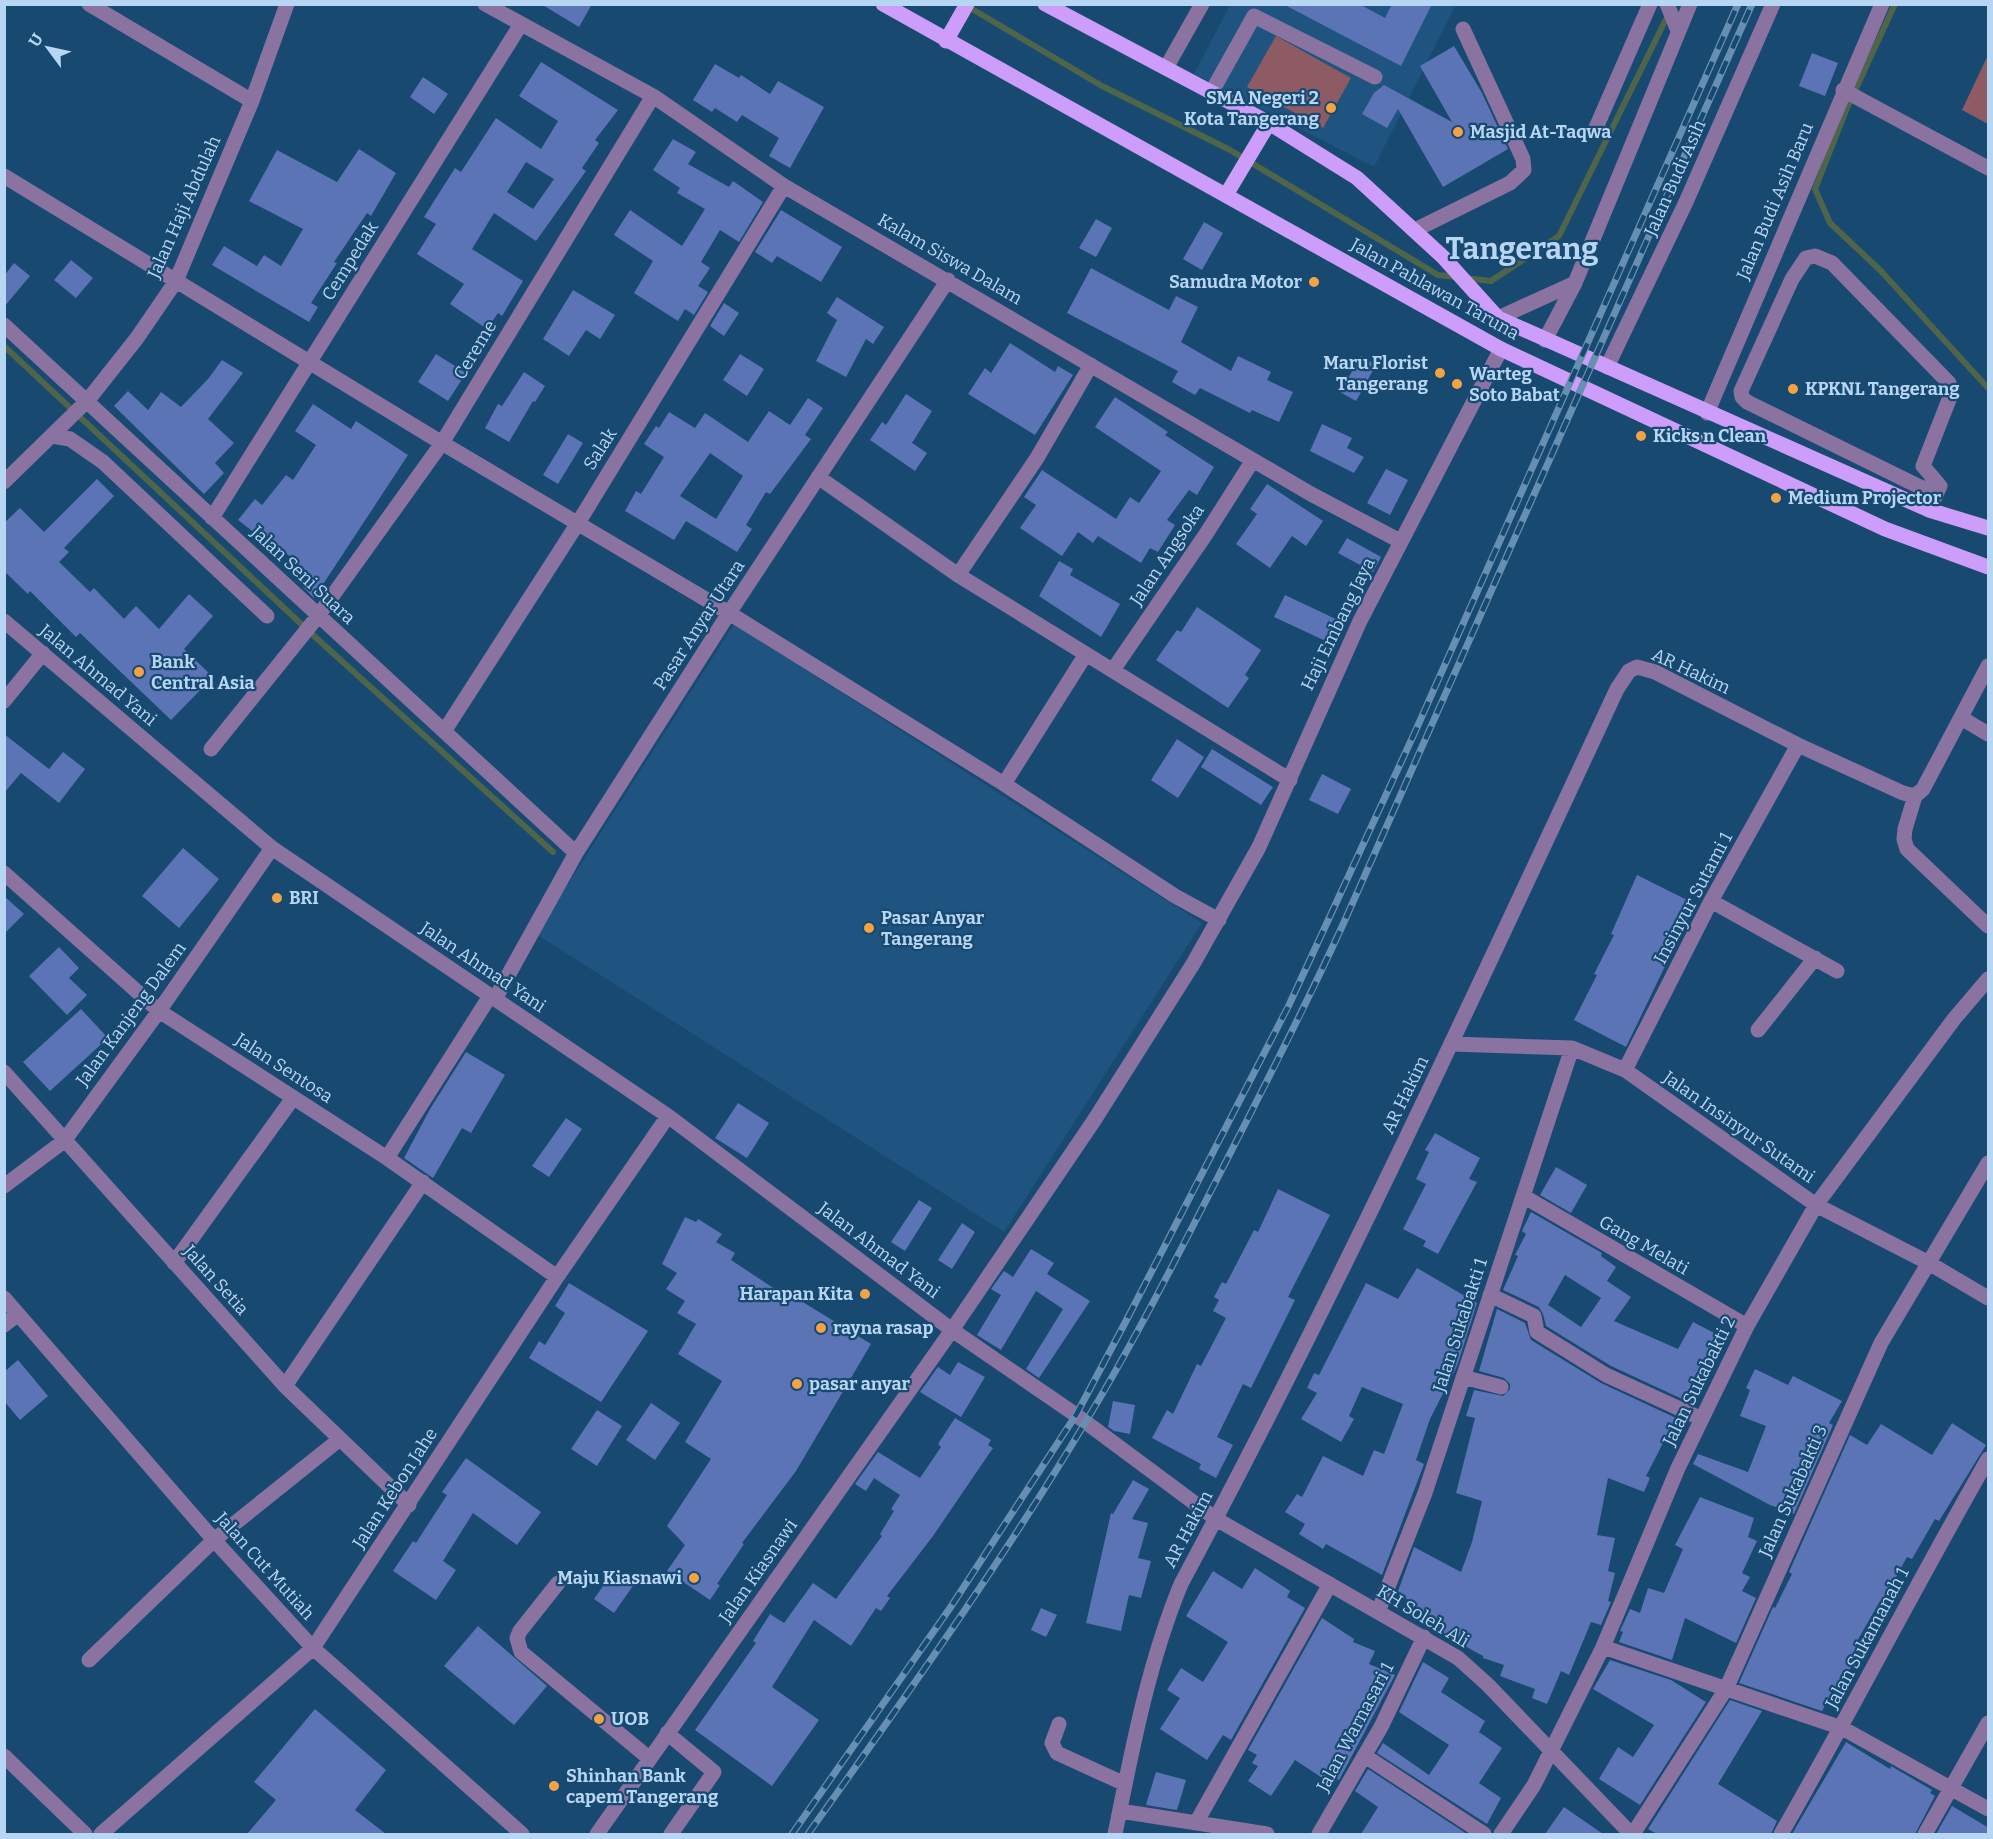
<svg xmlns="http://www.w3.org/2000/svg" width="1993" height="1839" font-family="Bitter,serif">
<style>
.built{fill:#1e547f}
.green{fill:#8e5b65}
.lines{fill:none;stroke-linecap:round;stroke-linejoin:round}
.stream{stroke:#4f6549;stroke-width:6}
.building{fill:#5b74b5;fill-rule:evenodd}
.minor{stroke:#8a73a0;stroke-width:15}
.major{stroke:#cc9df9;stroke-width:15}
.rail-casing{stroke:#678fb1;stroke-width:7}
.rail{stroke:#184970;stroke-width:4.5;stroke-dasharray:14;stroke-linecap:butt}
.poi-dot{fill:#f4a344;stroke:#184970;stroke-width:2}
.labels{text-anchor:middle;stroke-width:4.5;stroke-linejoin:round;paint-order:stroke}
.poi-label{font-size:18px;font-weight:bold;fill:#b7d6f3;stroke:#184970;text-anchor:start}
.street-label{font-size:18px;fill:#b7d6f3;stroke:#184970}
.town-label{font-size:30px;font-weight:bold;fill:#b7d6f3;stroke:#184970}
</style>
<rect width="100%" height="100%" fill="#184970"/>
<path class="built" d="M1230,5H1456L1374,167L1194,74Z
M734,624L1202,923L1004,1232L536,934Z"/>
<path class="green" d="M1276,36L1351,78L1323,128L1247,87Z
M1988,55V124L1962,110Z"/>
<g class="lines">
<path class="stream" d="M1895,4L1847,108L1815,189L1830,223L1880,270L1988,388
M967,6L1102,86L1230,150L1438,275L1491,281L1559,236L1669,13
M4,346L313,635L553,852"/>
</g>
<path class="building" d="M541,4H592L579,27Z
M1283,4H1359L1385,18L1392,4H1432L1401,66Z
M1454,46L1482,93L1508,149L1443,187L1398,109L1387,128L1362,114L1374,93L1384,85L1452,122L1420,66Z
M1812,53L1838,63L1825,96L1799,86Z
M541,62L618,110L595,140L599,143L582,168L586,171L536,241L494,213L472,249L523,281L502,316L498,313L487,329L450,304L464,284L417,254L436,224L424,217L455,168L461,172L496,118L541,149L558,121L519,96ZM526,162L554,179L533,209L507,192Z
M715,64L739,78L741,75L770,94L778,81L824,107L790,168L769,156L779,138L742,115L737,122L715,108L712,112L693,100Z
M423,77L448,94L434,114L410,97Z
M673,139L696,152L688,164L729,187L733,181L763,202L739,242L720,230L701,262L710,268L698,286L708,292L694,315L685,309L678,321L634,293L653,261L614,235L630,210L682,246L705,209L677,193L680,188L653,170Z
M359,149L396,173L371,216L367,213L334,262L337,263L311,303L318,307L309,322L212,265L224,246L257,266L264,255L281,266L303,229L249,201L277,150L337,182Z
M781,210L842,247L821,282L777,256L772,263L755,252Z
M1096,219L1112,228L1096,257L1079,248Z
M1204,222L1223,233L1202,270L1183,259Z
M71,260L93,278L76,298L54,280Z
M14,263L30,276L4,307V276Z
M1091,268L1169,310L1176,296L1198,307L1181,342L1231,371L1238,356L1271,372L1267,380L1293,392L1279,422L1252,410L1250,413L1200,388L1195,395L1172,382L1178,371L1067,313Z
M573,290L615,315L600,339L586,330L569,356L543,339Z
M837,297L884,327L873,344L866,339L846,377L816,361L837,320L827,313Z
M724,303L739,313L724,336L710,326Z
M1010,343L1055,372L1058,366L1073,375L1035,435L968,394L985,368L991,373Z
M436,354L466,373L448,401L418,382Z
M740,354L764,369L747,396L723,380Z
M1361,356L1376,365L1356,401L1340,392Z
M222,360L243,373L208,419L234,443L215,463L224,473L204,494L114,406L128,391L148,410L161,392L181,407L208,379Z
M524,372L545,386L535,402L533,401L509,442L485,428L498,404L502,406Z
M906,394L932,411L912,443L927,453L915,471L870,440L882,422L886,425Z
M1115,397L1168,432L1165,435L1214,467L1197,495L1189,490L1167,520L1175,525L1158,552L1150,548L1141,563L1098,536L1093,543L1078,532L1062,556L1020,528L1036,505L1024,497L1042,470L1116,519L1130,497L1139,503L1161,471L1095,427Z
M808,398L823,408L805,435L811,439L770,494L766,492L746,525L752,529L737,552L686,521L674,540L625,511L636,491L641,494L664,457L644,444L656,426L659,428L669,412L695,428L705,413L748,442L769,411L790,425ZM710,453L743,476L716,519L680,496Z
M313,404L351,429L356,421L408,455L314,598L303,587L311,575L263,533L260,537L238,520L255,499L262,505L286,475L293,480L316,445L295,431Z
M1322,424L1352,438L1347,448L1364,457L1354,473L1310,451Z
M568,434L583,443L558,484L543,475Z
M1386,469L1408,480L1390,515L1367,503Z
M97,479L114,496L64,548L69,552L59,562L90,592L94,588L124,619L136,606L159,629L189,594L213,616L184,649L213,677L171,720L80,633L76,637L30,591L28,594L4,571V523L20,508L44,532Z
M1267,484L1323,521L1306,546L1292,536L1270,568L1236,544L1257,514L1250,509Z
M1347,538L1381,557L1373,572L1338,553Z
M1059,561L1073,569L1070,575L1120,604L1101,637L1039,596Z
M1285,595L1342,622L1332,644L1274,617Z
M1197,607L1261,650L1245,675L1249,678L1228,708L1156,660L1177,630L1181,632Z
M4,734L49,769L63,752L85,769L59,803L21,773L4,793Z
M1177,739L1204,757L1178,798L1151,780Z
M1212,749L1273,787L1261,805L1201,767Z
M1322,774L1351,789L1338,814L1309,800Z
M183,848L219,879L179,928L142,896Z
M1637,875L1695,904L1626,1047L1574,1020L1597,975L1594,974L1614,935L1611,934Z
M4,896L24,914L4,934Z
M59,947L79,968L69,978L87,995L67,1015L29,976Z
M81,1009L108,1038L50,1091L23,1062Z
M466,1052L505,1075L471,1133L462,1128L433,1178L404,1158L430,1109Z
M738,1103L769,1123L747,1158L715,1138Z
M566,1118L582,1129L549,1177L532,1166Z
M1435,1133L1480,1158L1469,1179L1477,1182L1438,1254L1423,1246L1426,1241L1403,1229L1426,1184L1416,1179L1429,1152L1425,1150Z
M1556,1167L1587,1185L1571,1213L1540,1195Z
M1278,1189L1330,1215L1288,1297L1295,1300L1251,1388L1243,1384L1217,1437L1233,1445L1216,1478L1199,1469L1201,1464L1152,1438L1167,1410L1173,1414L1197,1364L1201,1366L1226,1318L1213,1311L1219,1300L1214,1297L1222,1282L1226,1284L1254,1230L1258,1232Z
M919,1200L932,1208L905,1251L891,1242Z
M1531,1212L1602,1253L1601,1256L1616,1267L1607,1281L1631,1297L1614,1321L1678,1349L1693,1322L1722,1337L1693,1404L1611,1366L1546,1326L1543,1314L1539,1307L1503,1290L1518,1256L1515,1255L1526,1234L1522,1231ZM1565,1275L1601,1298L1581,1327L1548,1305Z
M685,1217L696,1222L698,1219L722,1234L716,1242L735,1253L731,1260L778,1291L780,1288L871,1344L796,1471L742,1543L744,1544L717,1584L720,1585L710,1600L667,1571L685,1545L667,1526L711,1459L685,1442L722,1381L678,1354L696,1324L677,1313L685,1301L666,1289L677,1273L662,1264Z
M962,1223L975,1232L952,1269L938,1260Z
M1031,1249L1054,1263L1047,1274L1090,1301L1039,1378L1026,1369L1063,1309L1036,1291L1001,1350L977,1335L1001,1295L991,1289L1004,1271L1013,1277Z
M1417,1268L1477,1303L1457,1366L1430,1419L1416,1460L1424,1464L1382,1575L1326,1544L1323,1549L1299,1534L1305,1524L1285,1512L1297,1494L1302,1497L1323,1456L1363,1476L1374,1450L1384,1454L1403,1404L1362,1387L1349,1416L1354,1419L1341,1442L1301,1419L1317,1393L1307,1388L1314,1373L1319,1375L1366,1283L1398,1299Z
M569,1283L648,1331L601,1402L529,1358L539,1341L545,1345L565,1313L555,1306Z
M1497,1309L1525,1323L1531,1340L1601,1383L1676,1418L1646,1476L1650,1478L1644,1492L1608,1478L1597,1535L1615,1538L1608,1571L1615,1573L1608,1601L1611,1602L1601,1625L1591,1622L1569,1675L1561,1671L1547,1704L1532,1698L1535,1689L1500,1676L1504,1665L1483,1658V1656L1432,1628L1437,1620L1414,1608L1417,1604L1397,1594L1414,1547L1461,1572L1472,1542L1482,1501L1456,1493L1475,1418L1466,1416L1474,1390L1503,1396L1510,1389V1384L1504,1378L1479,1371Z
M18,1360L48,1396L20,1420L4,1401V1372Z
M958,1362L985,1377L961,1417L920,1392L938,1367L950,1375Z
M1755,1369L1788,1385L1793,1376L1842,1401L1829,1423L1833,1425L1794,1514L1770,1505L1693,1464L1698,1454L1748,1472L1766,1426L1740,1416L1750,1390L1746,1388Z
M1113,1401L1135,1405L1130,1434L1114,1431L1108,1427Z
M651,1403L680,1423L655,1460L626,1440Z
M597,1410L622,1426L597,1466L571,1449Z
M955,1418L991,1440L988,1445L993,1448L933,1536L887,1596L890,1598L881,1611L876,1608L851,1646L814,1620L772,1687L819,1720L772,1786L695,1730L756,1643L753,1641L770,1614L784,1623L813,1583L836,1599L882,1536L880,1534L894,1511L891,1509L900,1495L874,1478L866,1491L855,1484L878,1452L920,1478L941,1447L938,1444Z
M1952,1423L1986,1445L1939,1521L1935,1519L1912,1559L1907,1557L1882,1602L1880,1601L1856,1643L1865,1648L1855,1667L1852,1665L1839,1690L1834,1687L1822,1711L1739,1683L1773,1607L1775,1608L1792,1574L1789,1572L1850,1435L1867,1445L1881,1424L1932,1455Z
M466,1458L541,1512L517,1545L473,1513L443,1561L456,1570L436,1600L393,1571L413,1541L416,1543L447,1495L442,1492Z
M1133,1480L1149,1489L1132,1519L1148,1523L1138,1558L1151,1561L1141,1598L1129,1595L1121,1631L1086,1623L1111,1513L1113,1514Z
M1700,1497L1754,1518L1748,1537L1757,1541L1742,1573L1750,1577L1742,1591L1756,1598L1736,1643L1685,1618L1672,1660L1619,1642L1623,1632L1620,1631L1630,1609L1640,1613L1648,1588L1664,1593L1683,1549L1675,1545Z
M1255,1568L1290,1591L1287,1597L1305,1608L1231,1740L1223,1735L1207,1760L1160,1729L1180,1698L1167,1690L1181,1668L1203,1682L1228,1642L1186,1616L1213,1571L1242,1589Z
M615,1569L635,1583L614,1613L594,1599Z
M1041,1608L1057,1615L1046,1637L1031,1630Z
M1322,1618L1354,1639L1353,1642L1375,1651L1369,1664L1395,1675L1339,1780L1337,1779L1333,1785L1295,1760L1271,1796L1248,1781L1258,1766L1252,1763L1257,1755L1248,1750Z
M478,1626L547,1686L514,1725L444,1666Z
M1610,1660L1671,1680L1706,1702L1640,1805L1599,1779L1618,1747L1633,1757L1654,1725L1593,1689Z
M1423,1662L1449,1678L1441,1692L1485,1721L1479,1732L1502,1748L1479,1783L1501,1798L1487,1824L1377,1753L1383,1743L1429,1775L1449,1745L1399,1712Z
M1730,1700L1762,1711L1718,1784L1777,1821L1771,1834H1657L1648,1829Z
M315,1709L386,1770L355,1810L386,1834H247L276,1800L254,1782Z
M1846,1742L1890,1769L1891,1766L1932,1790L1930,1793L1935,1796L1915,1834H1792Z
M1368,1769L1467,1834H1361L1378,1807L1355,1791Z
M1156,1772L1186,1780L1177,1810L1146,1805Z
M1952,1806L1989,1828V1834H1936Z
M1564,1807L1603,1834H1545Z"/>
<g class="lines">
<path class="minor" d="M89,4L252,101
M485,4L653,96L784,186L1311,494L1400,541
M1667,4L1678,31
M1166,68L1202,4
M1843,90L1988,168
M1211,93L1254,16L1375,77
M1595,130L1650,4
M4,176L442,443L729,613L1004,784L1175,896L1219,920
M1415,230L1510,183L1524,170L1523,159L1463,29
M1498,318L1575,283
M4,325L576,853
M1545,340L1575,283L1690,4
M1607,367L1686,202L1773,4
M1707,413L1882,4
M52,436L70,439L103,462L267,616
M818,477L958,575L1290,780
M4,482L88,400L137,338L176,281L252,101L287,4
M1929,510L1940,486L1923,466L1950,397L1949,383L1832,263L1815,256L1806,258L1792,279L1741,391L1742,397L1747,402L1918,486L1930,490L1939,488
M212,518L521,24
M958,575L1037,458L1091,365
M4,621L272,848L668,1116L952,1330L1076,1415L1216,1519L1458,1658L1488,1685L1631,1834
M1988,666L1923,789L1915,796L1905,829L1904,839L1907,849L1988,926
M1113,670L1206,534L1253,460
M4,701L43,653
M1963,719L1988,734
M445,730L578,523L784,186
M211,749L318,616L442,443L653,96
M1004,784L1086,654
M4,873L159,1011L387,1158L557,1277
M1711,901L1837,971
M495,999L576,853L729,613L948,280
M1758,1030L1815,958
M1451,1044L1572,1048L1625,1070L1816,1205L1927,1262L1988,1298
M1625,1070L1711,901L1798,745
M4,1072L285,1386L409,1505
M387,1158L490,996
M4,1186L64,1141L159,1011L272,848
M1523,1196L1747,1326
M174,1263L293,1098
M1490,1295L1534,1316L1537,1332L1606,1375L1702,1419
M4,1298L214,1540L313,1648L522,1834
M4,1325L18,1314
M1463,1377L1501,1387
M285,1386L423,1182
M558,1583L520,1631L517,1638L521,1652L650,1759
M1378,1612L1425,1493L1572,1048
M1603,1647L1842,1728L1988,1809
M89,1660L214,1540L340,1439
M1059,1724L1052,1743L1057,1753L1125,1784
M667,1733L714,1772L671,1834
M4,1756L85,1834
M1365,1756L1484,1834
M1120,1811L1267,1834
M1196,1823L1330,1584
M101,1834L313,1648L557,1277L668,1116
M597,1834L952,1330L1095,1119L1193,964L1259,847L1360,621L1501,349
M1115,1834C1132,1750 1148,1664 1181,1584C1338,1291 1477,990 1617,689L1629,671L1637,667L1655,672L1798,745L1903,793L1915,796
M1319,1834L1381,1727L1424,1637
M1501,1834L1534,1785L1603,1647L1678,1468L1747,1326L1816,1205L1954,1019L1988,979
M1633,1834L1726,1689L1881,1343L1988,1163
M1781,1834C1852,1710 1917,1583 1988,1459
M1925,1834L1988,1723"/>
<path class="major" d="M883,4L1501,349L1885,529L1988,567
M1045,4L1269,123L1357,178L1443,257L1498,318L1929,510L1988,528
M946,41L967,4
M1226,195L1269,123"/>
<defs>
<path id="rail" d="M792,1834L950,1608L1076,1415L1126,1321L1289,1005L1415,732L1738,4
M808,1834C903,1700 1000,1565 1085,1423C1133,1344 1175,1261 1217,1179C1261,1093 1305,1008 1345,920L1752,4"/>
</defs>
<use href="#rail" class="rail-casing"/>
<use href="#rail" class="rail"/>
</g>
<g class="poi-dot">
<circle cx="1331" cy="108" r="6"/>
<circle cx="1458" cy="132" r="6"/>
<circle cx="1314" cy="282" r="6"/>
<circle cx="1440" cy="373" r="6"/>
<circle cx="1457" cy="384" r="6"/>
<circle cx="1793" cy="389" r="6"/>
<circle cx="1641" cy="436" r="6"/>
<circle cx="1776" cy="498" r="6"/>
<circle cx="139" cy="672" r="6"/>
<circle cx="277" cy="898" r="6"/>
<circle cx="869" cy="928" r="6"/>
<circle cx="865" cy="1294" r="6"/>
<circle cx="821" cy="1328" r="6"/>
<circle cx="797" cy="1384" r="6"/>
<circle cx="694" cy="1578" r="6"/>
<circle cx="599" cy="1719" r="6"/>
<circle cx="554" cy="1786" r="6"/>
</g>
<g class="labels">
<g class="poi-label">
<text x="1319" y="104" text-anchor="end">SMA Negeri 2<tspan x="1319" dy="21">Kota Tangerang</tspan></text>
<text x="1470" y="138">Masjid At-Taqwa</text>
<text x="1302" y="288" text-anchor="end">Samudra Motor</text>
<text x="1428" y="369" text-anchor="end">Maru Florist<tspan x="1428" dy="21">Tangerang</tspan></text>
<text x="1469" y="380">Warteg<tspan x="1469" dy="21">Soto Babat</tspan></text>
<text x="1805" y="395">KPKNL Tangerang</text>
<text x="1653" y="442">Kicks n Clean</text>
<text x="1788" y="504">Medium Projector</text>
<text x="151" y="668">Bank<tspan x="151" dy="21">Central Asia</tspan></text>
<text x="289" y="904">BRI</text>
<text x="881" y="924">Pasar Anyar<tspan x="881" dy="21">Tangerang</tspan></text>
<text x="853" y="1300" text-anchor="end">Harapan Kita</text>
<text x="833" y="1334">rayna rasap</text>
<text x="809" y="1390">pasar anyar</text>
<text x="682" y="1584" text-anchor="end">Maju Kiasnawi</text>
<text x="611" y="1725">UOB</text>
<text x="566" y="1782">Shinhan Bank<tspan x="566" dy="21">capem Tangerang</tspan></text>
</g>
<g class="street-label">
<text transform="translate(1675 178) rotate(-66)" y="6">Jalan Budi Asih</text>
<text transform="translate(1775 201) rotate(-67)" y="6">Jalan Budi Asih Baru</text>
<text transform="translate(184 207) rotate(-66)" y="6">Jalan Haji Abdulah</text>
<text transform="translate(950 259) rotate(30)" y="6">Kalam Siswa Dalam</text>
<text transform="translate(350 261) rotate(-58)" y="6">Cempedak</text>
<text transform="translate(1435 289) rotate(29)" y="6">Jalan Pahlawan Taruna</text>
<text transform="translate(475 350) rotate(-59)" y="6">Cereme</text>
<text transform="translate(600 449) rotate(-58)" y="6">Salak</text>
<text transform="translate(1167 555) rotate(-56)" y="6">Jalan Angsoka</text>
<text transform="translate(303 575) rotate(43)" y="6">Jalan Seni Suara</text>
<text transform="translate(1338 624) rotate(-64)" y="6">Haji Embang Jaya</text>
<text transform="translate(699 625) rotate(-57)" y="6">Pasar Anyar Utara</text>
<text transform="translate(1691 671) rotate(25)" y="6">AR Hakim</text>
<text transform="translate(98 675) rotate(40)" y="6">Jalan Ahmad Yani</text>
<text transform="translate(1693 898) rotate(-62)" y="6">Insinyur Sutami 1</text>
<text transform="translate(483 967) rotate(34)" y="6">Jalan Ahmad Yani</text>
<text transform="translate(131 1014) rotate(-54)" y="6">Jalan Kanjeng Dalem</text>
<text transform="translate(284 1068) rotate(33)" y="6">Jalan Sentosa</text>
<text transform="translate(1405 1095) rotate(-64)" y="6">AR Hakim</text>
<text transform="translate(1739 1127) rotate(35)" y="6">Jalan Insinyur Sutami</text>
<text transform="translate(1644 1245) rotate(30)" y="6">Gang Melati</text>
<text transform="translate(879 1250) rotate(37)" y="6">Jalan Ahmad Yani</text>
<text transform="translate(216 1280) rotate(48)" y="6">Jalan Setia</text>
<text transform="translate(1460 1325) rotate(-72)" y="6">Jalan Sukabakti 1</text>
<text transform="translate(1699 1381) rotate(-64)" y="6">Jalan Sukabakti 2</text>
<text transform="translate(395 1488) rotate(-57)" y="6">Jalan Kebon Jahe</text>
<text transform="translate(1793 1491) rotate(-66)" y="6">Jalan Sukabakti 3</text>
<text transform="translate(1188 1529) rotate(-62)" y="6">AR Hakim</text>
<text transform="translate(265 1566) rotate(48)" y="6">Jalan Cut Mutiah</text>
<text transform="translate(758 1571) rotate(-55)" y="6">Jalan Kiasnawi</text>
<text transform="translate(1423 1616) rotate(31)" y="6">KH Soleh Ali</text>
<text transform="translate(1867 1638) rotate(-62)" y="6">Jalan Sukamanah 1</text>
<text transform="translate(1355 1727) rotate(-62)" y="6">Jalan Warnasari 1</text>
</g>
<g class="town-label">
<text x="1522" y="259">Tangerang</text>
</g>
</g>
<rect width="1993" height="1839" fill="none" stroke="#b7d6f3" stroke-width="12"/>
<g transform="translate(48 48) rotate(303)" stroke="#184970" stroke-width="4.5" paint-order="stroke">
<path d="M0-4.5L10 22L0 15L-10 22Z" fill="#b7d6f3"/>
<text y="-9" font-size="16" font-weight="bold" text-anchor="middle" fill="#b7d6f3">U</text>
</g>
</svg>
